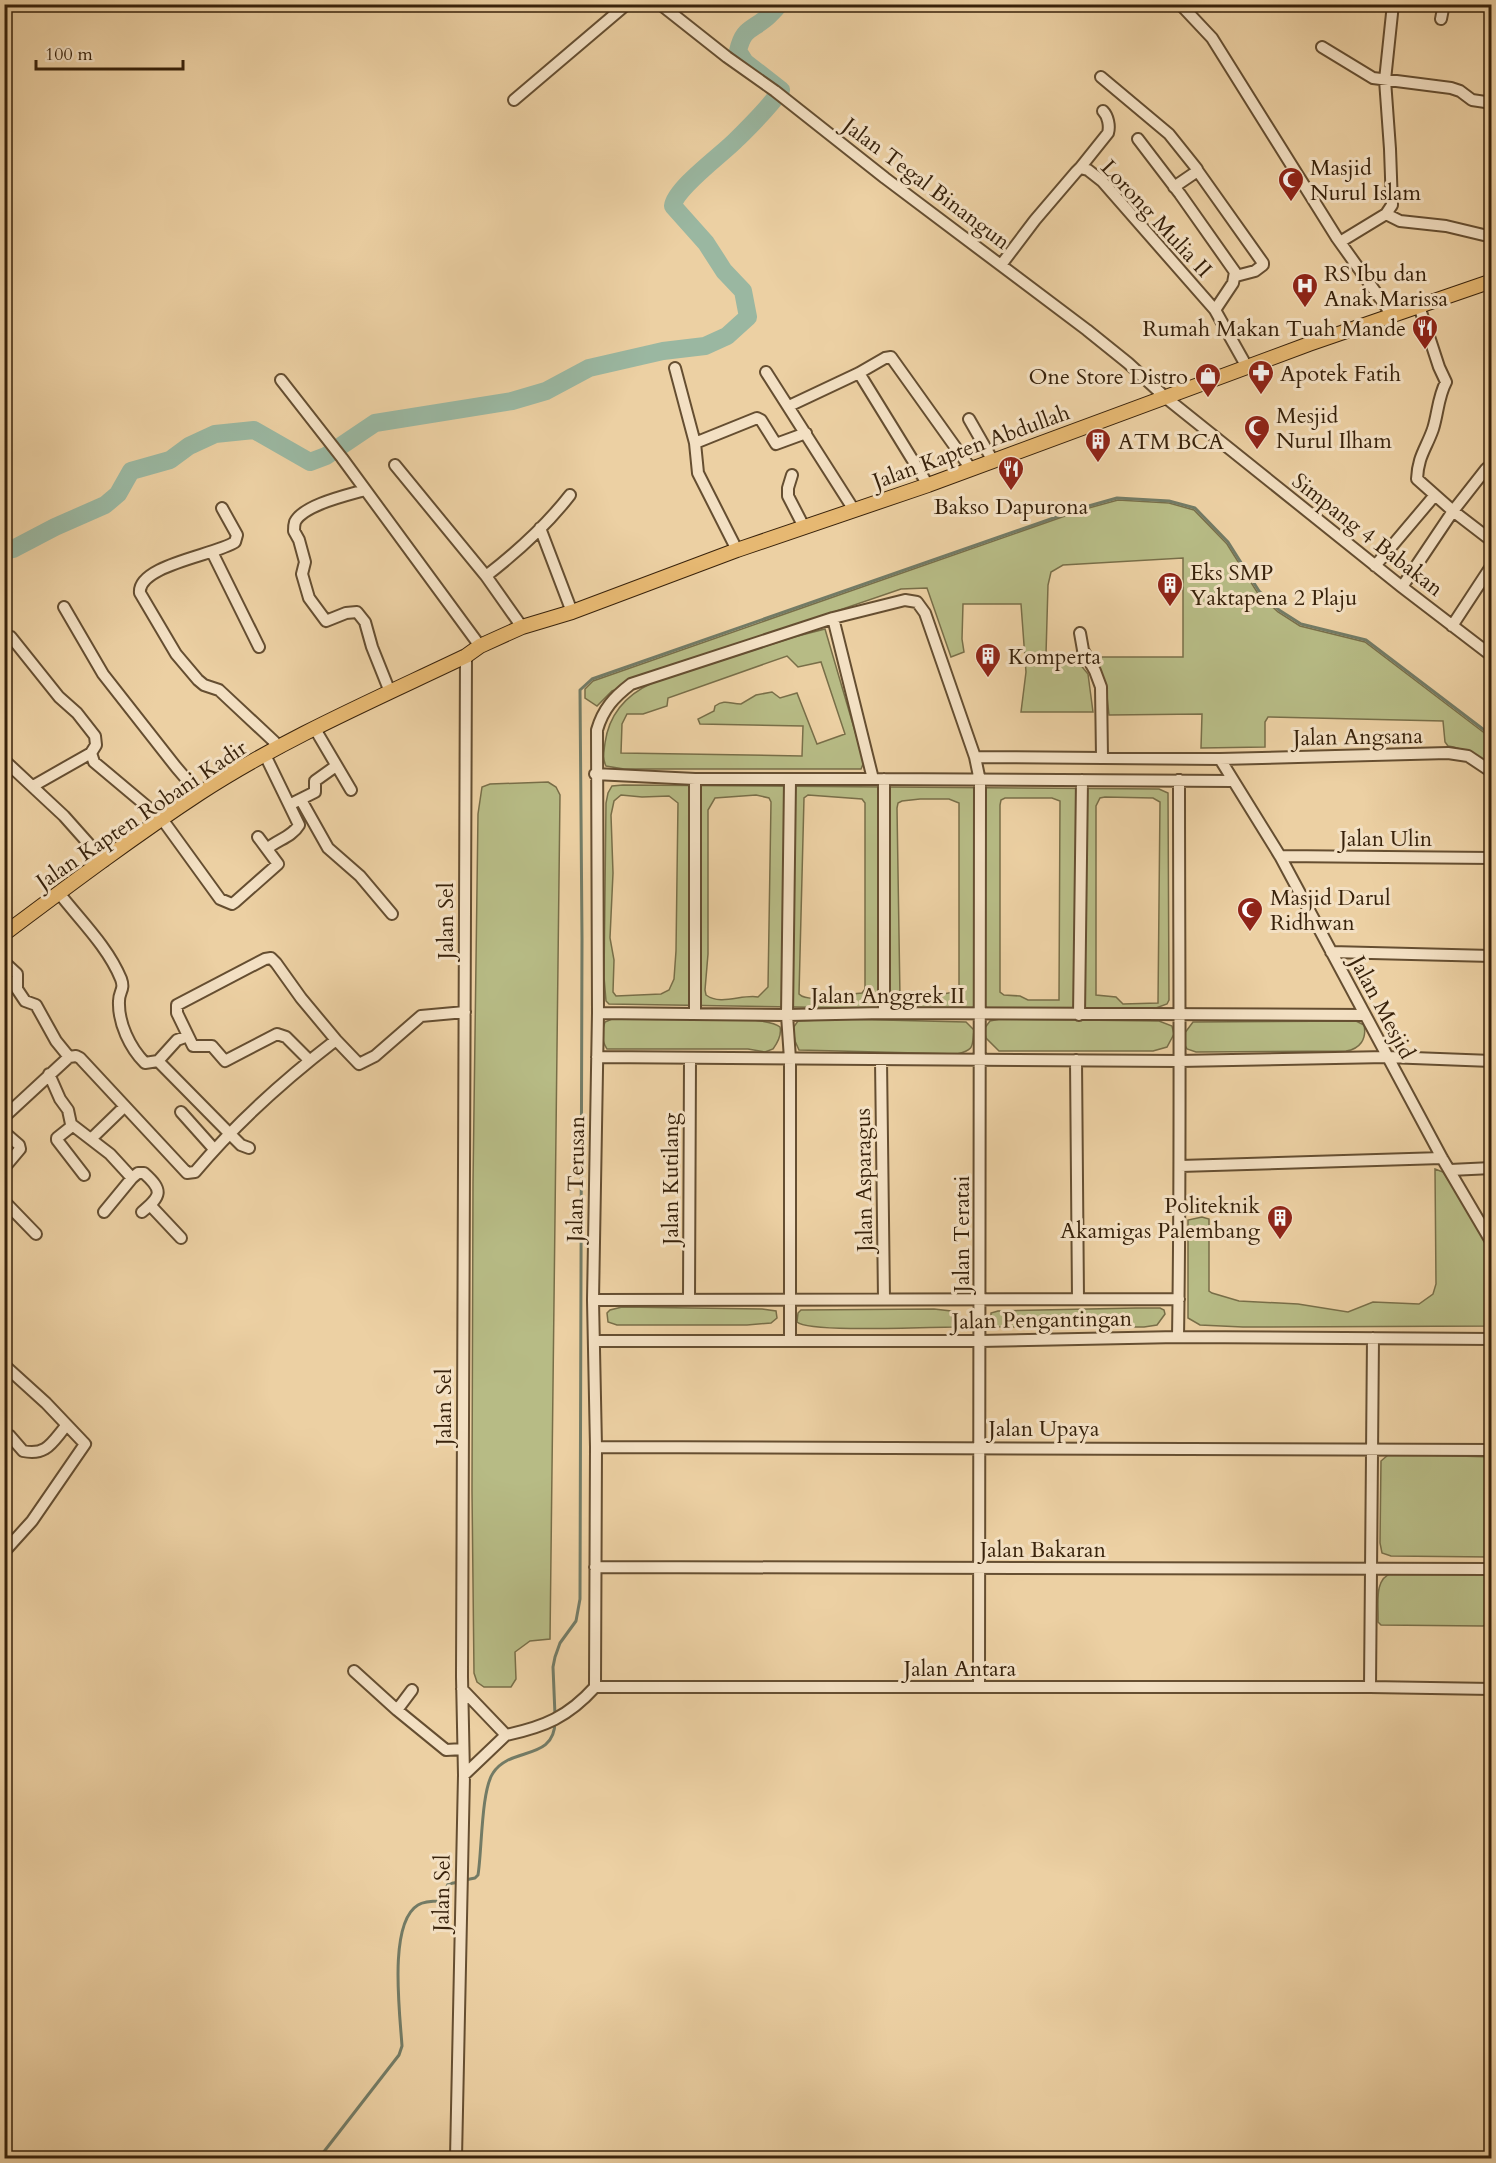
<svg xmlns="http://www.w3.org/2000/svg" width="1496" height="2163" font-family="Cardo,serif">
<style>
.green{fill:#b7bb85;stroke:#786e48;stroke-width:1.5;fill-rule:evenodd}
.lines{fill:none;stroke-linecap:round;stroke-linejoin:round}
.stream{stroke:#737b65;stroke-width:3}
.river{stroke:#9ab7a1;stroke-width:18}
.minor-casing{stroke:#654e31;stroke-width:14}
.major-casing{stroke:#38220b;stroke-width:16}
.minor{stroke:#f3e0c3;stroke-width:10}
.major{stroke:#e6b872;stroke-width:14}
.labels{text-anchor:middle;stroke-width:6;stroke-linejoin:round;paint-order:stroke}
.poi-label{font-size:22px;fill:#38220b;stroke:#f3e0c3;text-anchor:start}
.street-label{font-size:22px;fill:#38220b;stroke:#f3e0c3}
</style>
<rect width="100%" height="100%" fill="#ecd0a3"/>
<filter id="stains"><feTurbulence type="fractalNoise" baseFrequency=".00333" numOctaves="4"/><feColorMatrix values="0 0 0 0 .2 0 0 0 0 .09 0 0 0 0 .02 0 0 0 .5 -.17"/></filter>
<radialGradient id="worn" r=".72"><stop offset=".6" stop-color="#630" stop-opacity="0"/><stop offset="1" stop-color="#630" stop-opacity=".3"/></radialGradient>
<path class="green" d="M1118,500L1169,503L1194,510L1227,544L1257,592L1278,612L1300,626L1365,642L1491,738V768C1480,757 1463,748 1448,746L1445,742L1443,721L1268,717L1265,722V747L1201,748L1202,714L1109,715L1106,687L1095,657H1183V558L1063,565L1051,572L1048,585L1046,654L1051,661L1079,663L1088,674L1093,712H1021L1026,672L1021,604H963L962,639L964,652L951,657L927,588L901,589L734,646L612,691L597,706L585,698V689L593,681L1085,509Z
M825,629L864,762L861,769H624L606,766C602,758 604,752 605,743C609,714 626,695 652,683L794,637ZM787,656L798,667L821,662L845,734L817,744L797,693L780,698L772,692L756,695L741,704C730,704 725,699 715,706L714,711L698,719L700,724L803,726L802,756L621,753L622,724L627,714H643L667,706L668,698Z
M548,782L556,787L560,795L550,1639L530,1641L515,1652L516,1679L511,1687H484L477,1682L474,1673L472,1491L473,1183L478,814L482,787L490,784Z
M623,785L1159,789L1168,793L1169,1000L1167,1004L1156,1008L992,1010L609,1004L606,1001L604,977L606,803L608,793L612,786ZM621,795L642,797L669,796L678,803L676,951L674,979L669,990L661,994L616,996L613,992L614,960L610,938L613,873L611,815L614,801ZM756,795L769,798L771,802L768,987L758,997C742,994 721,1006 706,995L705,990L708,954V810L715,798ZM808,795L862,799L865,803V989L862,993C848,994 808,1004 799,994L804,798ZM1105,797L1153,798L1160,802L1158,1003L1123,1004L1116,997L1096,995V806L1100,798ZM1005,798H1052L1060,801L1059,1000H1028L1020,996L1004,995L1000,992V805L1001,800ZM920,799H949L959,803V991L928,997L900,998L897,808L898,803L902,801Z
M612,1019C640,1019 764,1013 780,1027C782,1035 778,1042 773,1049L765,1052L748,1049H607C601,1040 601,1032 605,1022Z
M841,1019L966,1022L974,1030C972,1046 975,1050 957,1054L799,1050L795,1041L793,1028L798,1021Z
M1000,1019L1159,1021L1172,1026L1174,1034L1167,1047L1153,1051H999L986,1038L984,1029L990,1021Z
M1356,1021L1364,1025C1367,1039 1360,1049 1346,1051L1196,1052L1187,1049L1184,1044V1034L1193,1022Z
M1435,1169L1443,1172L1478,1225L1491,1251V1326L1243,1327L1200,1325L1188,1318V1220L1202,1217L1209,1219V1291L1212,1293L1239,1301L1298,1304L1348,1312L1373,1302L1419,1304L1433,1294L1436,1284Z
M622,1307L762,1309L776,1311L777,1318L771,1323L747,1325H617L608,1322L607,1313L610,1310Z
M1136,1308H1160L1164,1310L1165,1314L1157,1325L1144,1327H999L994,1326L991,1317V1313L998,1311Z
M934,1309L951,1311L953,1327C929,1327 809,1333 797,1322L798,1313L801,1310Z
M1393,1454L1491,1457V1557L1391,1556L1382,1553L1380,1543L1381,1461L1388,1455Z
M1392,1573L1491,1575V1623L1483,1626L1381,1625L1378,1622C1379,1605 1373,1579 1392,1573Z"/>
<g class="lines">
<path class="stream" d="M555,1715L553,1667L555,1657L560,1643L576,1621L580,1599L582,939L580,690L592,679L1085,507L1117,498L1169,501L1195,508L1228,542L1259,591L1279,610L1301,624L1366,640L1492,736
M465,1880L475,1878L478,1875C482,1851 481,1791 493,1773C510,1746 555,1762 555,1721
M319,2158L399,2055L402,2046C400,2014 388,1923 418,1905C424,1901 434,1901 441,1901L448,1884L459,1882"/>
<path class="river" d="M4,551L13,549L55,527L105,505L118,494L131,471L170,460L189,446L215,434L254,430L310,462L326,456L375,423L512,401L546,391L589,368L663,351L705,346L727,336L748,317L743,291L724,271L706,243L673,206C675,188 724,153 737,139C753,123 769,108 781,90L745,62L738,51C743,29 750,31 765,19C770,15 775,9 780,4"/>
<defs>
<path id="minor" d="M660,4L727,57L775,91L885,178L1087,330L1128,363L1165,397L1402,587L1492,656
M1180,4L1212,38L1337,238L1392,315
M1441,19L1444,4
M1322,47L1373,78L1451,88L1460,91L1472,100L1492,103
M1101,77L1169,134L1197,169L1196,172L1174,187
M514,100L627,4
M1138,139L1180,194L1235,272L1233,283L1215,310L1247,367
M1080,168L1108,133C1110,126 1108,116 1103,111
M1197,170L1263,263V265L1255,271L1236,276
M1386,214L1400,221L1446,226L1492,237
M1340,242L1386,214L1392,205L1390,149L1385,80L1393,4
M1001,265L1035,220L1076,172L1080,168L1088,170L1102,181L1215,310
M1419,306L1439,367L1446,382C1438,397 1438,413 1433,429C1426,449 1418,456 1417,479L1453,511L1492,541
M675,368L695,443L698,473L737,550
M766,372L854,510
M859,373L928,485
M281,380L342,458L480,646
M789,406L859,373L885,358L891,357L971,469
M969,419L993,461
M695,443L757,418L761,420L776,444L806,433
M395,465L486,576L522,627
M792,475L788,488V496L804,527
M365,490C348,495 303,505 295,522C294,525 294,528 294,531L299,540L305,562L302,574L309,598L326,621L346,613L357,612L365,622L372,647L390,692
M222,508L237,535L235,542C216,555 137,565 140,593L176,654L198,680L204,685L219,690L280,747
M540,528L572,612
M212,552L259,647
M1375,566L1435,495
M486,576C517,552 546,526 570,495
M1402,587L1453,511L1486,469L1492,472
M64,607L103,674L176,767L199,794
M833,618L873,779L1233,781
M1452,626L1492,565
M1080,633L1083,650L1095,671L1101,687L1102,757
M11,637L59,697L77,713L95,736L96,745L91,753L94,762L162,819L220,899L232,904L235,902L278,864L258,837
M315,729L351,790
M265,755L299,825C292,837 277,840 267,849
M975,757L1220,759L1448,753L1468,756L1492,772
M1220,759L1280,856L1442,1158L1492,1243
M4,760L64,816L104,861
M595,774L695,779H873
M790,781L787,1015L790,1059V1339
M33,786L91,753
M301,800L328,848L360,876L392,914
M295,802L315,792V781L336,766
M1280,856L1492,858
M59,893C80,920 108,947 121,979C125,990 119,991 119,1001C118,1023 130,1048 145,1063L158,1061L229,1133L241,1145L249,1148
M1331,952L1492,956
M4,962L17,974V989L25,1001L36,1005L56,1041L69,1057L76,1056L80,1058L187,1173L195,1172C237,1122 284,1080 336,1040
M598,1013L787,1015L884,1013L1365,1015
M884,1013V779
M695,1014V779
M1079,1015L1082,780
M597,1057L1179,1061L1387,1057L1492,1061
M309,1060L286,1037L277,1034L225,1061L212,1046H193L177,1013V1005L265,959L271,958L276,963L301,998L336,1040L359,1064L375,1056L421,1016L465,1012
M881,1060L884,1299
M1076,1060L1078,1299
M158,1061L177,1040L188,1036
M49,1074L60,1099L68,1110L71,1124L110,1154L132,1178L104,1212
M181,1112L214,1149
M4,1117L69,1057
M72,1126L57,1138V1140L84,1175
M4,1132L19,1145L20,1149L4,1168
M91,1139L124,1107
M1180,1166L1442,1158
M1450,1170L1492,1168
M132,1178L138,1173H144C164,1191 161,1196 142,1212
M4,1201L36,1234
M150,1205L181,1238
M593,1300L1179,1299
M689,1300L690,1058
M1178,1337C1181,1151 1179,966 1179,780
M594,1341H980L1178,1337L1492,1339
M4,1365L46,1403L85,1444L32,1521L4,1552
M4,1434L10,1436L23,1451C47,1456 52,1442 66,1426
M596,1447L1492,1450
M595,1567L1492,1569
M354,1671L397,1710L446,1750L463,1749
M595,1687L596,1447L593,1300L598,1013L597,730C603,709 614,697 631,684L833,618L905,600L917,602L925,613L975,757L980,781L979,1687
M1370,1687L1373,1338
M462,1689L506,1735C544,1727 568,1717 595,1687H1370L1492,1689
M397,1710L412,1690
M464,1775L506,1735
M456,2158L464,1775L462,1677L466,656"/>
<path id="major" d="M4,934C68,886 133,837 200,793C283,739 376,699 466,656L480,646L522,627L572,612L737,550L928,485L1309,344L1492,281"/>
</defs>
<use href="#minor" class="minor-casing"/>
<use href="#major" class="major-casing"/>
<use href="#minor" class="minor"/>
<use href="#major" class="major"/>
</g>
<defs>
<symbol id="mosque-pin" viewBox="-11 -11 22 30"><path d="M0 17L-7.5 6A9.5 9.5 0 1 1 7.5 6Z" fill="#8f2418" stroke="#f3e0c3"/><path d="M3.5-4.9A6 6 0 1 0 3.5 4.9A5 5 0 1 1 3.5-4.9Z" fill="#fff"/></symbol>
<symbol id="hospital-pin" viewBox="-11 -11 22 30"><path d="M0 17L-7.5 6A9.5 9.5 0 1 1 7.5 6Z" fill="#8f2418" stroke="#f3e0c3"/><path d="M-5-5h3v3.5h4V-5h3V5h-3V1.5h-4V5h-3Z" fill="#fff"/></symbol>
<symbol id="restaurant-pin" viewBox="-11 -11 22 30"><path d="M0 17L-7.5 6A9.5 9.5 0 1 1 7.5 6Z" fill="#8f2418" stroke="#f3e0c3"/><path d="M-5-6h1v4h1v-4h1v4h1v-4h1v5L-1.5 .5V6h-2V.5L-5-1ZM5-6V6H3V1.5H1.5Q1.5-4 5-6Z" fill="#fff"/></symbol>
<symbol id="pharmacy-pin" viewBox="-11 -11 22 30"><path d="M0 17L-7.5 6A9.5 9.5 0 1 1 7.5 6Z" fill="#8f2418" stroke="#f3e0c3"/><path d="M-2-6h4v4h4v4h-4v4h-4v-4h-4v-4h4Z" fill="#fff"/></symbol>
<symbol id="shop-pin" viewBox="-11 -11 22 30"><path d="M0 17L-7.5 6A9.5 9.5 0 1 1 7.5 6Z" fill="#8f2418" stroke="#f3e0c3"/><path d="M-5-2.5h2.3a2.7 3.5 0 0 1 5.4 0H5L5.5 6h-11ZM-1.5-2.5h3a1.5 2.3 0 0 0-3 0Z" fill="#fff"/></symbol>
<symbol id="building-pin" viewBox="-11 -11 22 30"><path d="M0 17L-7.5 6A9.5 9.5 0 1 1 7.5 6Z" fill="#8f2418" stroke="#f3e0c3"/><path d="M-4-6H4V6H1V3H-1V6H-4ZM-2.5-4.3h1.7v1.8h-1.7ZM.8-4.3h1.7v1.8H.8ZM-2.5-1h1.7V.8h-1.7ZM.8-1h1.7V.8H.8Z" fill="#fff"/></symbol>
</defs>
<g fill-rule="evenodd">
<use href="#mosque-pin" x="1276" y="165" width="30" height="40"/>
<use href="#hospital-pin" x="1290" y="271" width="30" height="40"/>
<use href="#restaurant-pin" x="1410" y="313" width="30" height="40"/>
<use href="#pharmacy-pin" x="1246" y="358" width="30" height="40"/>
<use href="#shop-pin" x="1193" y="361" width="30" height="40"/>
<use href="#mosque-pin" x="1242" y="413" width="30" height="40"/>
<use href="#building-pin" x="1083" y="426" width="30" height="40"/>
<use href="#restaurant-pin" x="996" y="454" width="30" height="40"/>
<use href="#building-pin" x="1155" y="570" width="30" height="40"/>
<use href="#building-pin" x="973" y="641" width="30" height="40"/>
<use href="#mosque-pin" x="1235" y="895" width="30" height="40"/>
<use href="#building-pin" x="1265" y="1203" width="30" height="40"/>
</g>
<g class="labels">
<g class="poi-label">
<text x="1310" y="175">Masjid<tspan x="1310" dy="25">Nurul Islam</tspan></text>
<text x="1324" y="281">RS Ibu dan<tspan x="1324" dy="25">Anak Marissa</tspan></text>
<text x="1406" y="336" text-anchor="end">Rumah Makan Tuah Mande</text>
<text x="1280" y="381">Apotek Fatih</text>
<text x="1188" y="384" text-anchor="end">One Store Distro</text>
<text x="1276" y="423">Mesjid<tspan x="1276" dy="25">Nurul Ilham</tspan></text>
<text x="1118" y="449">ATM BCA</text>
<text x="1011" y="514" text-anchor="middle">Bakso Dapurona</text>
<text x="1190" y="580">Eks SMP<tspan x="1190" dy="25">Yaktapena 2 Plaju</tspan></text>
<text x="1008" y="664">Komperta</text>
<text x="1270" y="905">Masjid Darul<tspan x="1270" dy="25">Ridhwan</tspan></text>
<text x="1260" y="1213" text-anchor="end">Politeknik<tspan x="1260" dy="25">Akamigas Palembang</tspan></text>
</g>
<g class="street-label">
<text transform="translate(927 183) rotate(37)" y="8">Jalan Tegal Binangun</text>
<text transform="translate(1157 218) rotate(47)" y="8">Lorong Mulia II</text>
<text transform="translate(971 446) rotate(-20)" y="8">Jalan Kapten Abdullah</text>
<text transform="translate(1368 534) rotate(38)" y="8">Simpang 4 Babakan</text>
<text transform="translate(1358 736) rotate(-1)" y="8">Jalan Angsana</text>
<text transform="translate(141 814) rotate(-34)" y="8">Jalan Kapten Robani Kadir</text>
<text x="1386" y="846">Jalan Ulin</text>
<text transform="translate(445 921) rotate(-90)" y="8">Jalan Sel</text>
<text x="888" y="1003">Jalan Anggrek II</text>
<text transform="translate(1383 1007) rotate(62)" y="8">Jalan Mesjid</text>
<text transform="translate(575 1179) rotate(-89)" y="8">Jalan Terusan</text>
<text transform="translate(670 1179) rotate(-90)" y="8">Jalan Kutilang</text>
<text transform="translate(863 1180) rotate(-91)" y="8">Jalan Asparagus</text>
<text transform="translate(961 1234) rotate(-90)" y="8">Jalan Teratai</text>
<text transform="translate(1042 1319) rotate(-1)" y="8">Jalan Pengantingan</text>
<text transform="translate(443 1407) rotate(-90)" y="8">Jalan Sel</text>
<text x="1044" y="1436">Jalan Upaya</text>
<text x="1043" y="1557">Jalan Bakaran</text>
<text x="960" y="1676">Jalan Antara</text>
<text transform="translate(441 1893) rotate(-89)" y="8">Jalan Sel</text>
</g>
</g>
<rect width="1496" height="2163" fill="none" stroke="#ecd0a3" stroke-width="24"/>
<rect x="6" y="6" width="1484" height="2151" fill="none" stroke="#38220b" stroke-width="3"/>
<rect x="12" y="12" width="1472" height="2139" fill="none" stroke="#38220b" stroke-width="1.5"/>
<path d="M36 60v9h147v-9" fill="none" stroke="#38220b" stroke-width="3"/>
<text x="45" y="60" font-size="18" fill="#38220b" stroke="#f3e0c3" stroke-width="4.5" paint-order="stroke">100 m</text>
<rect width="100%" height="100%" filter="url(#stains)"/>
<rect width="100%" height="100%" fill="url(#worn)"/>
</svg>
